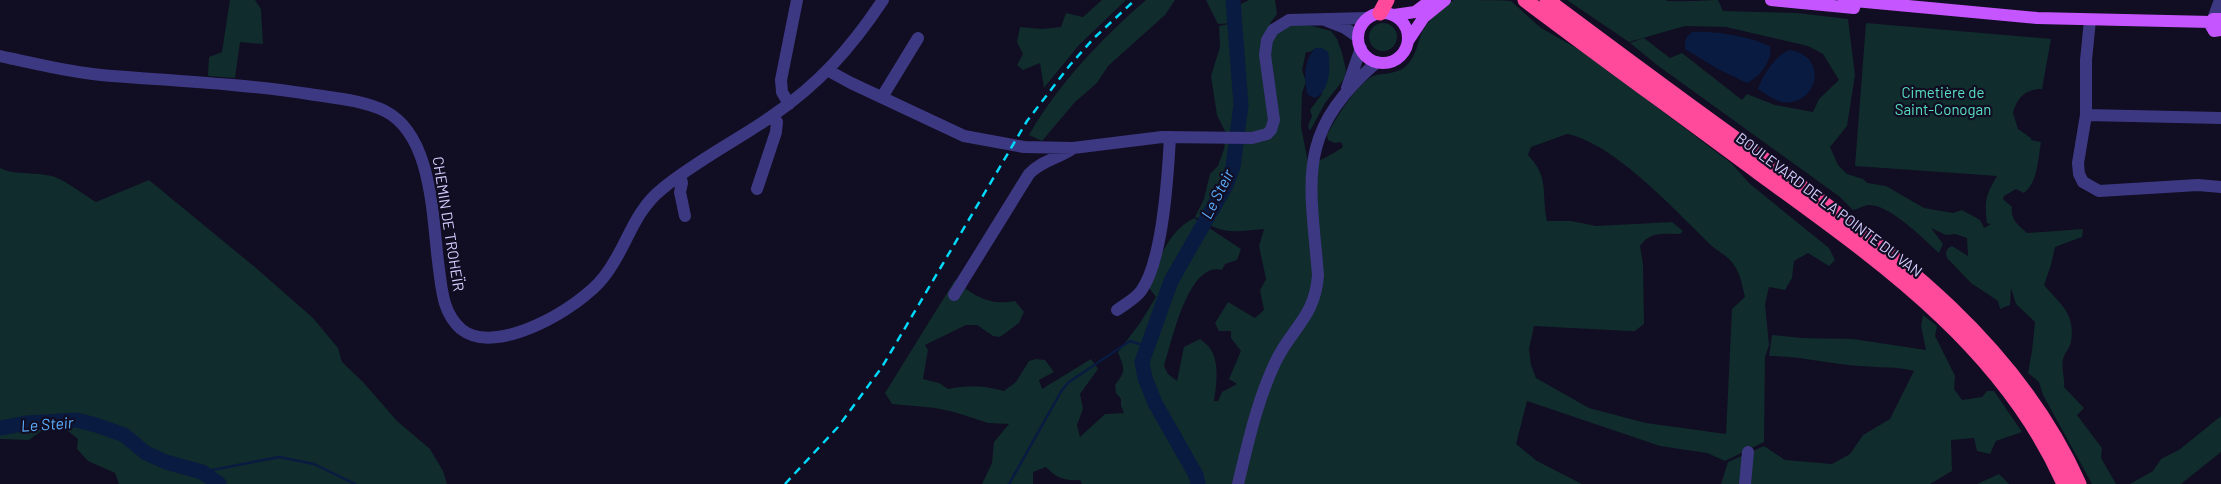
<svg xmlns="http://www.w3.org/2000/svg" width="2221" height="484" font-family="Barlow,sans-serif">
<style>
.green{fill:#102c2c;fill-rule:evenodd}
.water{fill:#091b40}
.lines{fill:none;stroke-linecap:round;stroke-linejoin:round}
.stream{stroke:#091b40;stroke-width:2.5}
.river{stroke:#091b40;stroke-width:15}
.minor{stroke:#3d3882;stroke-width:12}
.major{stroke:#c555ff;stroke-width:12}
.highway{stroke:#ff499b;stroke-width:15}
.rail{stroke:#00d9f9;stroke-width:2.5;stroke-dasharray:8 6;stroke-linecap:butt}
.labels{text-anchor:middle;stroke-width:4.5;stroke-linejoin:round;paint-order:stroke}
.park-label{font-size:15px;fill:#59e0c2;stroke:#110d22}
.street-label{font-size:15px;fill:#d5ceff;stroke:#110d22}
.water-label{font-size:16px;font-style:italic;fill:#5cafff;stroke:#110d22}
</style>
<rect width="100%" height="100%" fill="#110d22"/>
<path class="green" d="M230,0H255L261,9L263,44L240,42L235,78L208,76L209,57L222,52Z
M1102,0H1126L1079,45L1044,88L1040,63L1023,70L1017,65L1023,54L1017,42L1020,27L1042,29L1061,27L1066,13L1083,17Z
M1146,0H1175L1165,15L1108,66L1097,83L1075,102L1042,141L1029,135C1059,83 1101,39 1146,0Z
M1206,0H1226L1233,23L1241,19V4L1249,0H1275L1277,14L1270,23L1277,29L1301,23L1331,31L1337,39L1342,53L1346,70L1344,79L1325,103L1310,131L1308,126L1312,116L1310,110L1322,94L1316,48L1310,52H1306L1302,70L1306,82L1302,93L1301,126L1309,168C1320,159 1332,155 1343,147L1341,142L1335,143L1328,140L1327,135C1336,118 1354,88 1371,77C1380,72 1394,76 1406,66C1416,57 1417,44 1422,32C1427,22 1444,3 1454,0C1460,0 1506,0 1511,1L1541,28L1585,53L1731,163L1750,184L1829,248L1835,260L1829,266L1808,253L1794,261L1792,278L1785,290L1769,287L1765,304L1769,345L1765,357L1764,442L1725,461L1707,453L1660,446L1527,401L1516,444L1537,461L1582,484H1082L1080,480C1065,481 1056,478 1046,467L1033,472V484H982L992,463L994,442L1009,424L988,423L954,412L935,408L892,404L885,393L955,280C973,296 990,306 1015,301L1024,312L1019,323L1000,337L993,336L977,325H966L925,345L928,350L923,379L939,383L948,389C968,385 984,385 1004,391L1016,382L1029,361L1036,359L1045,360L1054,372L1039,380L1042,389L1091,359L1098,369L1080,394L1083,409L1077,425L1080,437L1105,414L1124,413L1121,406V399L1116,393L1115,385C1127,370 1124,369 1118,352L1140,323L1156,297L1149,288C1158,261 1167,232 1194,218L1241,249L1237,260L1225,264L1222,270C1188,261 1172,342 1164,366L1168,374L1177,381L1184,347L1200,339C1204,342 1209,346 1211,350C1220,364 1216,386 1214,401H1218L1222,392L1237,384L1229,379L1241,351L1231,338V331H1219L1215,323L1228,302L1255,318L1264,310L1260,290L1266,279L1259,246L1264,229C1231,232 1224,235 1195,217L1204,199L1210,174L1218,166L1224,149L1226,133L1217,115L1211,76L1220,47L1219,26L1233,23L1218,24ZM1567,134C1616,144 1677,213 1713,247C1719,252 1727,256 1731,261C1740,271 1742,285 1745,297L1732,309L1726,434L1646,423L1589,408L1536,378L1531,365L1529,349L1534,326L1628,331H1635L1644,324L1643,264L1640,246C1650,231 1664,234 1680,234L1683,231L1672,222L1596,226L1571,221H1547C1541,193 1550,178 1528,155L1531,147Z
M1567,0H1665C1674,3 1706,0 1718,0L1723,11L1797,13L1848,19L1855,75L1847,126L1830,147L1838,165L1847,174L1863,179L1867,183L1886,186L1924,208L1953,213L1962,210L1980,220L1984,228L1991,224L1987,223C1984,200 1986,195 1997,176L1855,166L1866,23L2051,39L2042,89C2026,89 2017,97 2013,113L2018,129L2031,138V140L2041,142C2038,159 2038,182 2024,193L2016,189L2004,196L2003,199L2012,207C2010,219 2018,225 2027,233L2083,229L2082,237L2055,247L2051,265L2044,285C2059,303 2076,313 2071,342C2070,348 2064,353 2063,360C2061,368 2065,378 2064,387L2084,408L2077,415L2102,448L2101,458L2116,484H2092L2043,395L2039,382L2028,373L2032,351L2035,322L2016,304L2011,288L2010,305L2000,309L1998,301L1971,283L1947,258C1945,252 1946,249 1952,246L1968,256L1967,238L1955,234L1946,235L1931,228L1943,244L1939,253C1925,240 1888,203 1868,205C1863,206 1858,209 1853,210L1840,197L1657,65L1630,43L1644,38L1670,58L1682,53L1742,100L1747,94L1775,105L1813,112L1819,99L1839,80L1823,54L1808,46L1726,27L1685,26L1629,42Z
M1369 37a14 14 0 1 1 28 0a14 14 0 1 1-28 0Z
M0,168C16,176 37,171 55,177C69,183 83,194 96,202L149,180L256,268L313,318L338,348L342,362L363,382L397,421L430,449L443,471L447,484H119L115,473L88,461L77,449L78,439L64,428L44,429L29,440L0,439Z
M1923,315L1937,326L1935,336L1955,376L1954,389L1962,400L1982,397L1987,391H1994L2022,432L1996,441L1990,454L1977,451L1974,438L1951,440L1952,471L1930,484H1721L1728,462L1764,446L1785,460L1832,464L1850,454L1863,435L1890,419L1914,371C1897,366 1879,368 1861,366C1830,364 1800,356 1769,356L1772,335L1802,338L1853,339L1926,350L1921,326Z
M2221,416V452L2181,484H2130L2153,471L2161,459L2179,450Z
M1999,474L2009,484H1977Z"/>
<path class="water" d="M1692,32C1717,31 1747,36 1770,46C1773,60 1760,77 1747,83L1716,68L1685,49C1684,41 1686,37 1692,32Z
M1316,48H1322L1328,52C1331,65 1330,92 1315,98L1308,95C1303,82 1304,57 1316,48Z
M1790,50C1831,57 1816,108 1782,102C1773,100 1765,93 1758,89C1762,76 1777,53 1790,50Z"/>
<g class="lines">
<path class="stream" d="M202,472L279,457L314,464L355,484
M1009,484L1062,390L1069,382L1130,341L1148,347"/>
<path class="river" d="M0,428L28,423L76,420L96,425L124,435L146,453L166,462L202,472L219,484
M1198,484L1196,475L1155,403L1145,378L1142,362L1171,281L1226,185L1233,167L1241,105L1233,0"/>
<path class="minor" d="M2213,19L2220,0
M2090,20L2086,60V115L2078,163L2079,174L2083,182L2099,191L2198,185L2221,187
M1327,21L1345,28L1358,37
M0,56C37,64 74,73 112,76C178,81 244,84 309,94C334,98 362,100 385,111C434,136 432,221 439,269C442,291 443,313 461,329C496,358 580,307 603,278C627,249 631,214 662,189C696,161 736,141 772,116C819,84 851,48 883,0
M829,71L851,83L964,136L1024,147L1073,148L1162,137L1252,138L1267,134L1271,130L1274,120L1265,55L1267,40L1273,30L1289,20L1367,18
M1347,88L1361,48
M882,97L918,38
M789,104L782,92L781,80L797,0
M2086,115L2221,118
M680,176L682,183L680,192L685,216
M757,189L776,132L777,122L773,116
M954,295L1029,174C1041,161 1057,159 1072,149
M1117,310C1125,304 1135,299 1141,291C1163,261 1168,175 1170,137
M1238,484C1248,443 1257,401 1275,363C1291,328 1315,318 1318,275C1310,178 1295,133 1377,62
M1745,484L1748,452"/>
<path class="major" d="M1771,0L1854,8
M1844,0L2037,18L2211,22
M1358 38a25 25 0 1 1 50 0a25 25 0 1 1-50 0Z
M1394,15L1415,12L1431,0
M2221,19H2213L2210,24L2214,31L2221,30
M1408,41L1424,17L1445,0"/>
<path class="highway" d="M1525,0C1602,58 1681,115 1759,173C1877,259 2003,345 2064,484
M1547,0C1618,53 1689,106 1761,157C1886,249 2014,338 2079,484
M1380,13L1387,0"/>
<path class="rail" d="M785,484L838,427L882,367L1027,121L1070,65L1094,38L1135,0"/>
</g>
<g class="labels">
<g class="park-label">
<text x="1943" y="98">Cimetière de<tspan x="1943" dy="17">Saint-Conogan</tspan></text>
</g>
<g class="street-label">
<text transform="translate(1829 205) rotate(37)" y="5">BOULEVARD DE LA POINTE DU VAN</text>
<text transform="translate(448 224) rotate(81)" y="5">CHEMIN DE TROHEÏR</text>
</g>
<g class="water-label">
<text transform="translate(1217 194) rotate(-63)" y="6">Le Steir</text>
<text transform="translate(47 424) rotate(-4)" y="6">Le Steir</text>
</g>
</g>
</svg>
